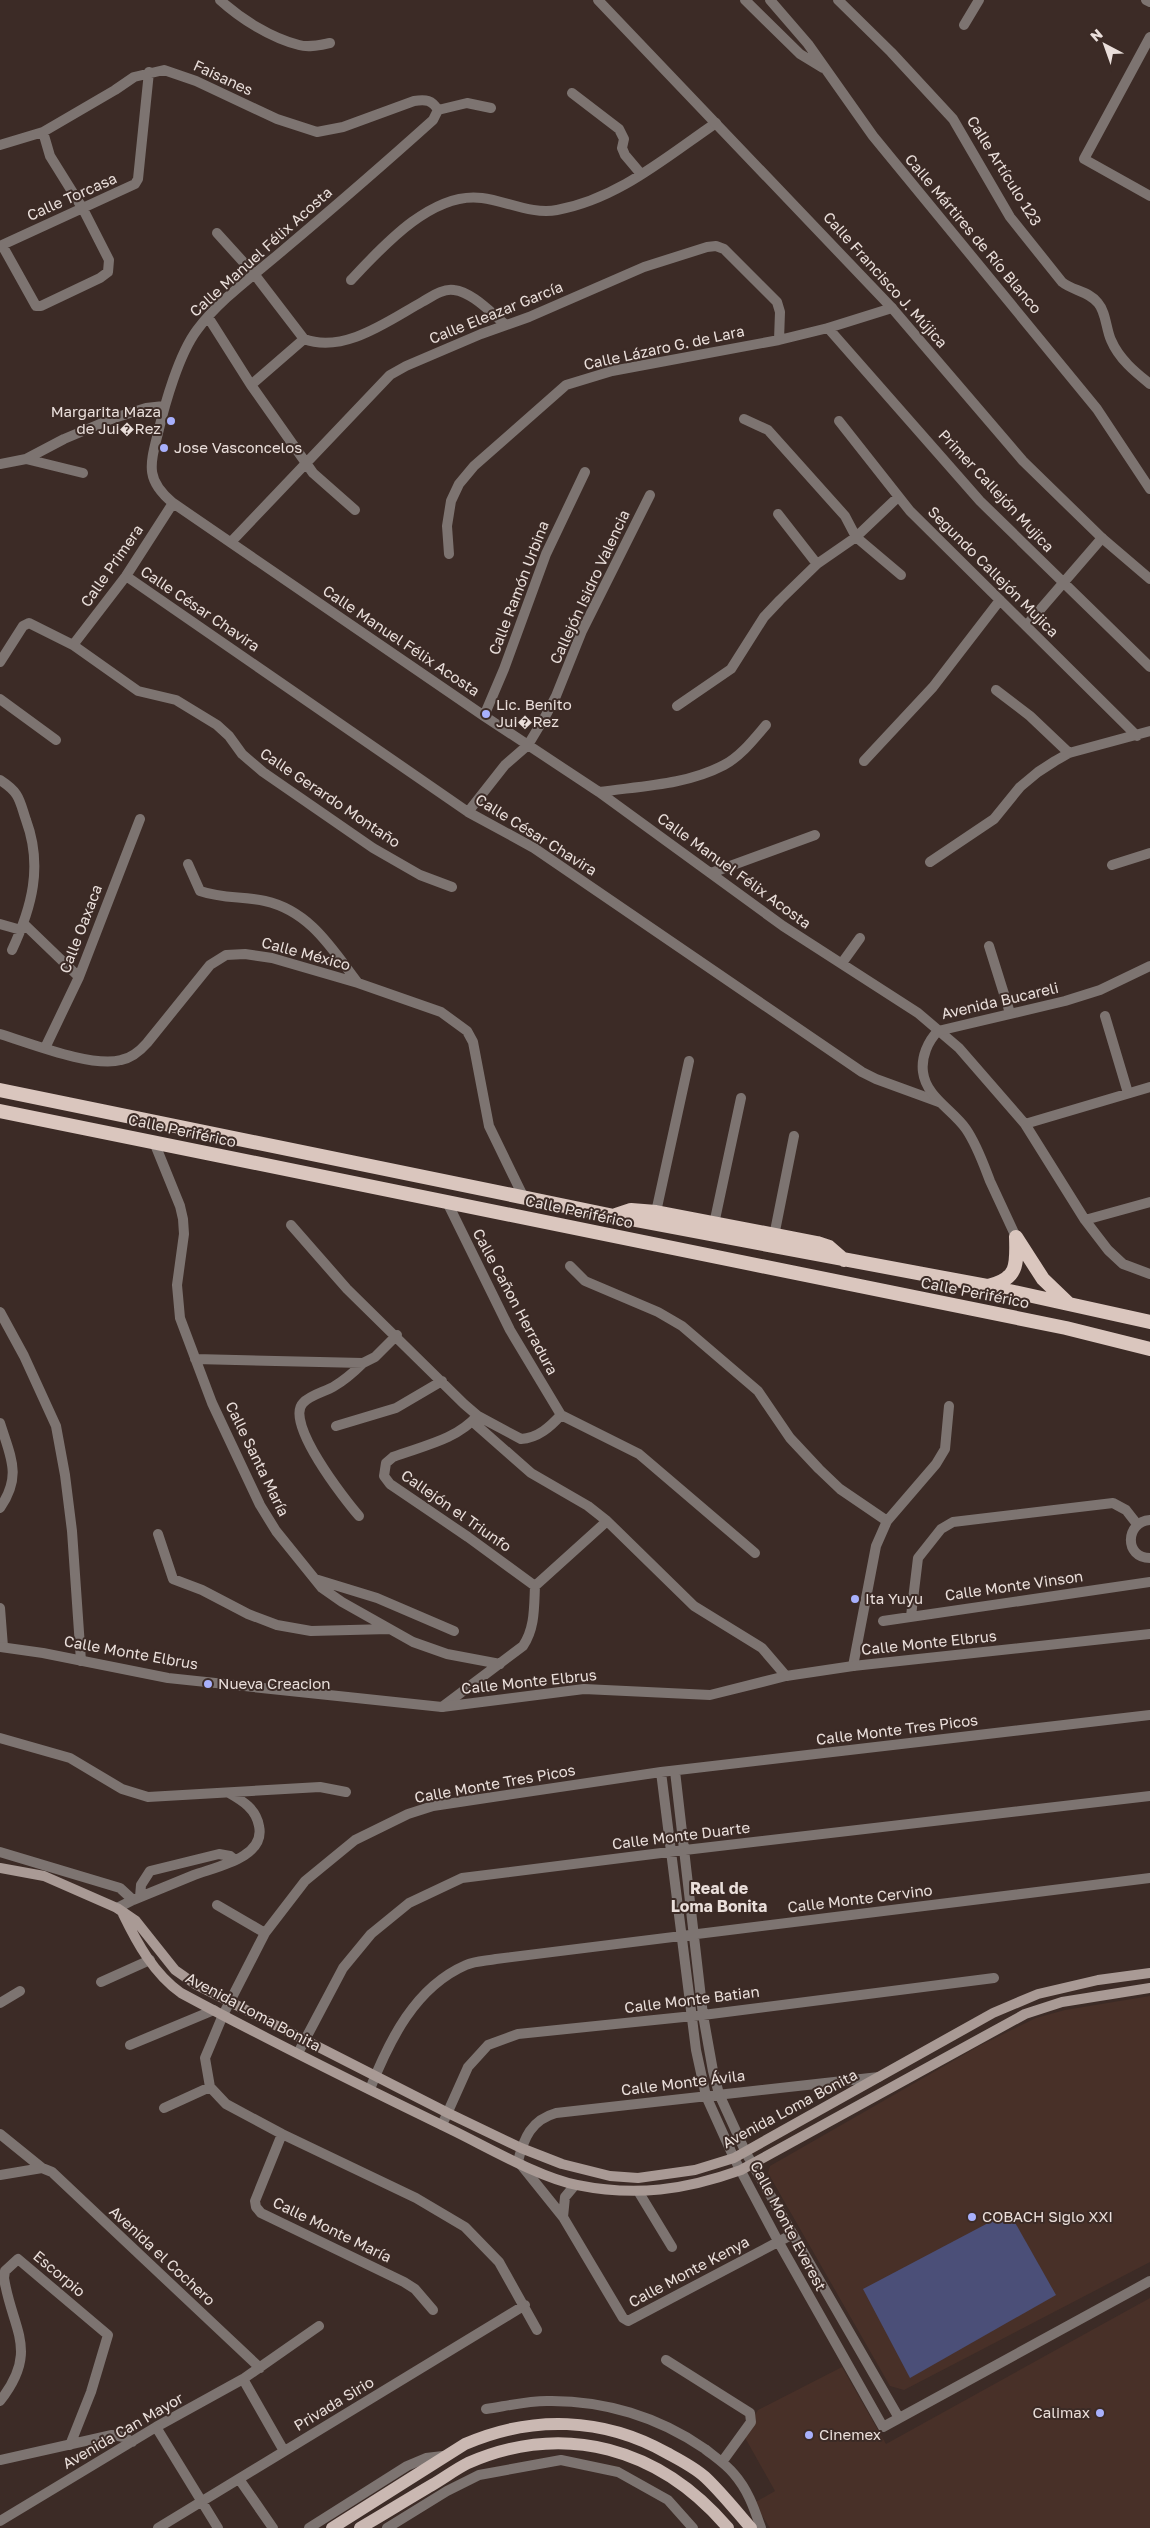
<svg xmlns="http://www.w3.org/2000/svg" width="1150" height="2528" font-family="'Golos Text',sans-serif">
<style>
.built{fill:#483028}
.green{fill:#4b4f78}
.lines{fill:none;stroke-linecap:round;stroke-linejoin:round}
.minor{stroke:#7d7471;stroke-width:10}
.tertiary{stroke:#7d7471;stroke-width:10}
.secondary{stroke:#a99a95;stroke-width:10}
.primary{stroke:#cab8b2;stroke-width:12}
.trunk{stroke:#dac6be;stroke-width:14}
.poi-dot{fill:#a8b0fc;stroke:#3c2b26;stroke-width:2}
.labels{text-anchor:middle;stroke-width:4;stroke-linejoin:round;paint-order:stroke}
.street-label{font-size:15px;fill:#eadfdb;stroke:#3c2b26}
.poi-label{font-size:15px;fill:#eadfdb;stroke:#3c2b26;text-anchor:start}
.neighbourhood-label{font-size:16px;font-weight:bold;fill:#eadfdb;stroke:#3c2b26}
</style>
<rect width="100%" height="100%" fill="#3c2b26"/>
<path class="built" d="M1150,1996V2262L904,2390L890,2386L768,2173L770,2166L979,2046L1036,2018L1065,2010Z
M1150,2298V2528H770L754,2503L775,2491L743,2434L758,2410L842,2367L886,2444Z"/>
<path class="green" d="M1009,2212L1056,2295L910,2378L863,2289Z"/>
<g class="lines">
<path class="minor" d="M220,0C241,19 271,38 299,45C309,48 320,45 330,43
M745,0L800,54L823,68
M770,0L808,44L873,136L1097,409L1150,489
M838,0L891,52L953,119L1010,217L1062,282C1073,291 1089,291 1098,303C1106,312 1106,329 1111,340C1119,359 1135,372 1150,384
M1146,0L1150,2
M964,25L979,0
M1150,37L1084,159L1150,196
M572,93L619,129L624,139L622,148L625,155L641,174
M438,110L433,120C383,165 332,209 281,252C253,276 219,300 197,330C179,354 165,403 158,433C150,465 145,480 173,503L484,716L599,792L783,926L918,1013L959,1048L1025,1124L1085,1220L1108,1250L1123,1264L1150,1274
M438,110L467,103L491,108
M0,145L43,132L115,90L134,77L164,70L196,81L277,119L317,132L343,127L414,101C426,99 432,100 438,110
M217,233L255,275L304,339C344,354 388,321 422,302C431,297 443,288 454,290C472,292 491,313 505,324
M2,245L36,306H41L100,278L108,272L109,260L83,209L50,156L43,132
M0,246L135,184L138,179L149,72
M351,280C382,247 432,191 482,198C506,201 533,215 557,210C618,199 666,157 716,123
M208,317L251,385L313,473L355,510
M828,328L980,501L1150,667
M251,385L304,339
M744,419L768,430L845,516L856,537L901,575
M839,421L910,511L1137,736
M26,459L83,473
M0,464L26,459L64,439L114,418L146,408L164,406
M778,514L817,564
M231,542L390,375L406,366L481,334L529,317L644,267L707,247L716,246L724,249L777,302L780,312L779,340
M449,554L447,526L451,501L459,484L474,466L566,385L612,371L779,340L828,328L892,308
M126,576L468,812L534,848L862,1072L876,1079L939,1102
M1026,626L1102,538
M73,645L126,576L173,503
M0,662L23,626L29,623L73,645L138,691L176,700L217,725L229,736L242,754L263,772L373,848L420,875L452,887
M996,690L1030,716L1069,753
M0,699L56,740
M677,706L731,669L764,617L780,600L817,564L856,537L898,497
M484,716L504,669L546,554L585,472
M864,761L933,687L1000,600
M0,780C20,793 19,799 26,820C43,866 32,907 12,950
M599,792C641,786 686,785 724,765C741,756 754,739 766,725
M468,812L505,765L528,745L546,715L556,696L582,631L650,495
M930,862L994,819L1020,787L1038,772L1055,761L1069,753L1150,731
M188,864L200,891C223,899 243,896 265,901C310,911 332,949 358,983
M1112,865L1150,853
M711,873L815,835
M0,924L21,930
M24,924L79,977
M989,946L1010,1013
M842,963L860,938
M1105,1016L1128,1093
M0,1034C30,1043 92,1068 121,1060C132,1058 140,1051 147,1043L210,965L226,955L245,954L272,958L358,983L441,1012L467,1031L473,1042L489,1126L523,1196
M45,1048L79,977L140,819
M1025,1124L1150,1087
M154,1142L180,1206L183,1219L184,1234L177,1285L180,1318L212,1403L260,1505L276,1531L322,1588L342,1602L413,1642L447,1654L500,1664
M447,1202L510,1330L561,1415
M656,1212L689,1061
M1085,1220L1150,1202
M714,1224L741,1098
M291,1225L347,1289L464,1404L478,1416L521,1439C538,1438 550,1427 561,1415
M774,1236L794,1136
M570,1266L585,1281L658,1312L682,1326L758,1391L790,1438L819,1469L840,1489L887,1521
M0,1312L24,1356L56,1426L65,1475L72,1531L81,1661
M195,1359L363,1363L375,1357L397,1335
M561,1415L639,1454L755,1553
M477,1416C456,1440 422,1446 393,1457L386,1463L384,1476L390,1484L468,1537L535,1586
M473,1422L531,1473L588,1506L607,1521L694,1606L762,1648L786,1676
M0,1423C11,1458 22,1476 0,1508
M336,1426L396,1408L442,1381
M359,1516C345,1500 284,1422 303,1403C310,1395 324,1392 333,1387C345,1380 354,1372 363,1363
M1150,1520C1125,1522 1124,1558 1150,1558
M158,1534L173,1579L202,1590L248,1614L277,1625L311,1631L389,1629
M315,1579L377,1598L454,1631
M0,1608L3,1647
M911,1616L918,1558L941,1529L953,1522L1113,1503L1126,1510L1137,1524
M883,1621L1150,1582
M853,1666L876,1546L887,1521L936,1464L945,1449L949,1406
M442,1707L523,1646C535,1628 534,1608 535,1586L607,1521
M0,1738L70,1758L122,1789L148,1797L320,1787L346,1792
M675,1771L703,2015L713,2071L719,2094L746,2153L899,2418
M661,1772L696,2050L706,2096L734,2158L778,2241L883,2427L1150,2281
M0,1852L120,1888L133,1900
M140,1897L141,1885L150,1871L219,1854L230,1856L235,1860
M217,1905L265,1933
M117,1908L133,1900C153,1892 174,1883 194,1875C215,1867 266,1858 259,1826C256,1809 243,1801 229,1793
M101,1982L150,1960
M0,2003L20,1991
M130,2045L214,2010
M298,2053L343,1968L371,1934L409,1903L462,1878L685,1850L1150,1796
M370,2089C389,2041 415,1987 466,1965C475,1961 486,1961 496,1959L1150,1878
M164,2108L210,2087
M442,2125L468,2067L488,2045L518,2034L703,2015L994,1978
M0,2134L42,2168L52,2172L260,2368
M282,2134L255,2201L256,2207L261,2213L404,2282L415,2289L433,2310
M0,2175L42,2168
M638,2191L672,2247
M563,2217L565,2197L575,2185
M793,2234L628,2321L623,2318L563,2217L518,2161C524,2138 531,2120 556,2113L879,2077
M537,2330L499,2262L465,2227L416,2198L282,2134L226,2104L210,2087L205,2058L223,2015L265,1933L305,1881L355,1840L408,1814L433,1806L661,1772L1150,1715
M666,2360L750,2413L751,2422L722,2462
M243,2379L284,2451
M0,2401C40,2350 12,2330 4,2278L5,2271L18,2259L108,2335L91,2392L70,2445
M486,2409C506,2406 527,2401 547,2401C604,2400 659,2417 705,2449C715,2457 726,2464 734,2474C748,2490 754,2508 761,2528
M156,2427L218,2528
M0,2460L112,2435L124,2437L132,2442
M239,2479L273,2528
M0,2521L156,2427L243,2379L319,2326
M158,2528L525,2305
M309,2528L407,2466L426,2458L443,2456
M387,2528L447,2491L479,2475L561,2460L618,2472L668,2500L693,2528"/>
<path class="tertiary" d="M598,0L892,308L1023,461L1102,538L1150,579
M1016,1237C1007,1218 999,1200 990,1181C983,1163 977,1145 966,1129C953,1110 926,1097 923,1072C921,1057 928,1041 938,1031L1065,1001L1100,990L1150,966
M0,1647L43,1653L168,1678L442,1707L584,1689L710,1695L786,1676L853,1666L1150,1634"/>
<path class="secondary" d="M0,1868L44,1876L117,1908L136,1921L175,1970L195,1984L448,2113L521,2148L562,2164L610,2176L638,2178L695,2170L734,2158L993,2013L1038,1994L1098,1980L1150,1973
M123,1914C137,1943 154,1974 181,1993C270,2041 361,2086 452,2130C487,2147 540,2178 577,2185C636,2197 685,2190 741,2170L1025,2014L1062,2002L1150,1988"/>
<path class="primary" d="M332,2528L465,2444C532,2415 603,2417 667,2453C680,2460 694,2467 705,2477C722,2493 736,2511 751,2528
M360,2528C384,2514 408,2499 432,2485C444,2478 456,2469 468,2463C565,2421 660,2448 728,2528"/>
<path class="trunk" d="M0,1090L614,1216L987,1286L1150,1322
M0,1111L1066,1328L1150,1349
M616,1215L631,1210L656,1212L817,1243L829,1247L844,1260
M1016,1237L1043,1279L1068,1303
M988,1286C1018,1279 1017,1265 1016,1237"/>
</g>
<g class="poi-dot">
<circle cx="171" cy="421" r="5"/>
<circle cx="164" cy="448" r="5"/>
<circle cx="486" cy="714" r="5"/>
<circle cx="855" cy="1599" r="5"/>
<circle cx="208" cy="1684" r="5"/>
<circle cx="972" cy="2217" r="5"/>
<circle cx="1100" cy="2413" r="5"/>
<circle cx="809" cy="2435" r="5"/>
</g>
<g class="labels">
<g class="street-label">
<text transform="translate(223 78) rotate(25)" y="5">Faisanes</text>
<text transform="translate(1004 171) rotate(58)" y="5">Calle Artículo 123</text>
<text transform="translate(72 197) rotate(-24)" y="5">Calle Torcasa</text>
<text transform="translate(973 234) rotate(50)" y="5">Calle Mártires de Río Blanco</text>
<text transform="translate(261 252) rotate(-42)" y="5">Calle Manuel Félix Acosta</text>
<text transform="translate(885 280) rotate(48)" y="5">Calle Francisco J. Mújica</text>
<text transform="translate(496 313) rotate(-22)" y="5">Calle Eleazar García</text>
<text transform="translate(664 348) rotate(-12)" y="5">Calle Lázaro G. de Lara</text>
<text transform="translate(996 491) rotate(47)" y="5">Primer Callejón Mujica</text>
<text transform="translate(112 566) rotate(-55)" y="5">Calle Primera</text>
<text transform="translate(993 572) rotate(45)" y="5">Segundo Callejón Mujica</text>
<text transform="translate(590 587) rotate(-65)" y="5">Callejón Isidro Valencia</text>
<text transform="translate(519 588) rotate(-69)" y="5">Calle Ramón Urbina</text>
<text transform="translate(200 609) rotate(34)" y="5">Calle César Chavira</text>
<text transform="translate(401 641) rotate(34)" y="5">Calle Manuel Félix Acosta</text>
<text transform="translate(330 798) rotate(34)" y="5">Calle Gerardo Montaño</text>
<text transform="translate(536 835) rotate(32)" y="5">Calle César Chavira</text>
<text transform="translate(734 871) rotate(36)" y="5">Calle Manuel Félix Acosta</text>
<text transform="translate(81 929) rotate(-69)" y="5">Calle Oaxaca</text>
<text transform="translate(306 954) rotate(15)" y="5">Calle México</text>
<text transform="translate(1000 1001) rotate(-13)" y="5">Avenida Bucareli</text>
<text transform="translate(182 1131) rotate(12)" y="5">Calle Periférico</text>
<text transform="translate(579 1212) rotate(12)" y="5">Calle Periférico</text>
<text transform="translate(975 1293) rotate(11)" y="5">Calle Periférico</text>
<text transform="translate(515 1302) rotate(62)" y="5">Calle Cañon Herradura</text>
<text transform="translate(257 1459) rotate(64)" y="5">Calle Santa María</text>
<text transform="translate(456 1511) rotate(35)" y="5">Callejón el Triunfo</text>
<text transform="translate(1014 1586) rotate(-8)" y="5">Calle Monte Vinson</text>
<text transform="translate(929 1643) rotate(-6)" y="5">Calle Monte Elbrus</text>
<text transform="translate(131 1653) rotate(10)" y="5">Calle Monte Elbrus</text>
<text transform="translate(529 1682) rotate(-6)" y="5">Calle Monte Elbrus</text>
<text transform="translate(897 1730) rotate(-7)" y="5">Calle Monte Tres Picos</text>
<text transform="translate(495 1784) rotate(-10)" y="5">Calle Monte Tres Picos</text>
<text transform="translate(681 1836) rotate(-7)" y="5">Calle Monte Duarte</text>
<text transform="translate(860 1899) rotate(-7)" y="5">Calle Monte Cervino</text>
<text transform="translate(692 2000) rotate(-7)" y="5">Calle Monte Batian</text>
<text transform="translate(253 2012) rotate(28)" y="5">Avenida Loma Bonita</text>
<text transform="translate(683 2083) rotate(-7)" y="5">Calle Monte Ávila</text>
<text transform="translate(790 2109) rotate(-28)" y="5">Avenida Loma Bonita</text>
<text transform="translate(788 2226) rotate(62)" y="5">Calle Monte Everest</text>
<text transform="translate(332 2230) rotate(26)" y="5">Calle Monte María</text>
<text transform="translate(162 2256) rotate(43)" y="5">Avenida el Cochero</text>
<text transform="translate(689 2272) rotate(-28)" y="5">Calle Monte Kenya</text>
<text transform="translate(59 2274) rotate(40)" y="5">Escorpio</text>
<text transform="translate(334 2404) rotate(-31)" y="5">Privada Sirio</text>
<text transform="translate(123 2431) rotate(-30)" y="5">Avenida Can Mayor</text>
</g>
<g class="poi-label">
<text x="161" y="417" text-anchor="end">Margarita Maza<tspan x="161" dy="17">de Jui�Rez</tspan></text>
<text x="174" y="453">Jose Vasconcelos</text>
<text x="496" y="710">Lic. Benito<tspan x="496" dy="17">Jui�Rez</tspan></text>
<text x="865" y="1604">Ita Yuyu</text>
<text x="218" y="1689">Nueva Creacion</text>
<text x="982" y="2222">COBACH Siglo XXI</text>
<text x="1090" y="2418" text-anchor="end">Calimax</text>
<text x="819" y="2440">Cinemex</text>
</g>
<g class="neighbourhood-label">
<text x="719" y="1894">Real de<tspan x="719" dy="18">Loma Bonita</tspan></text>
</g>
</g>
<g transform="translate(1105 45) rotate(319)" stroke="#3c2b26" stroke-width="4" paint-order="stroke">
<path d="M0-4L9 19L0 12L-9 19Z" fill="#eadfdb"/>
<text y="-8" font-size="14" font-weight="bold" text-anchor="middle" fill="#eadfdb">N</text>
</g>
</svg>
